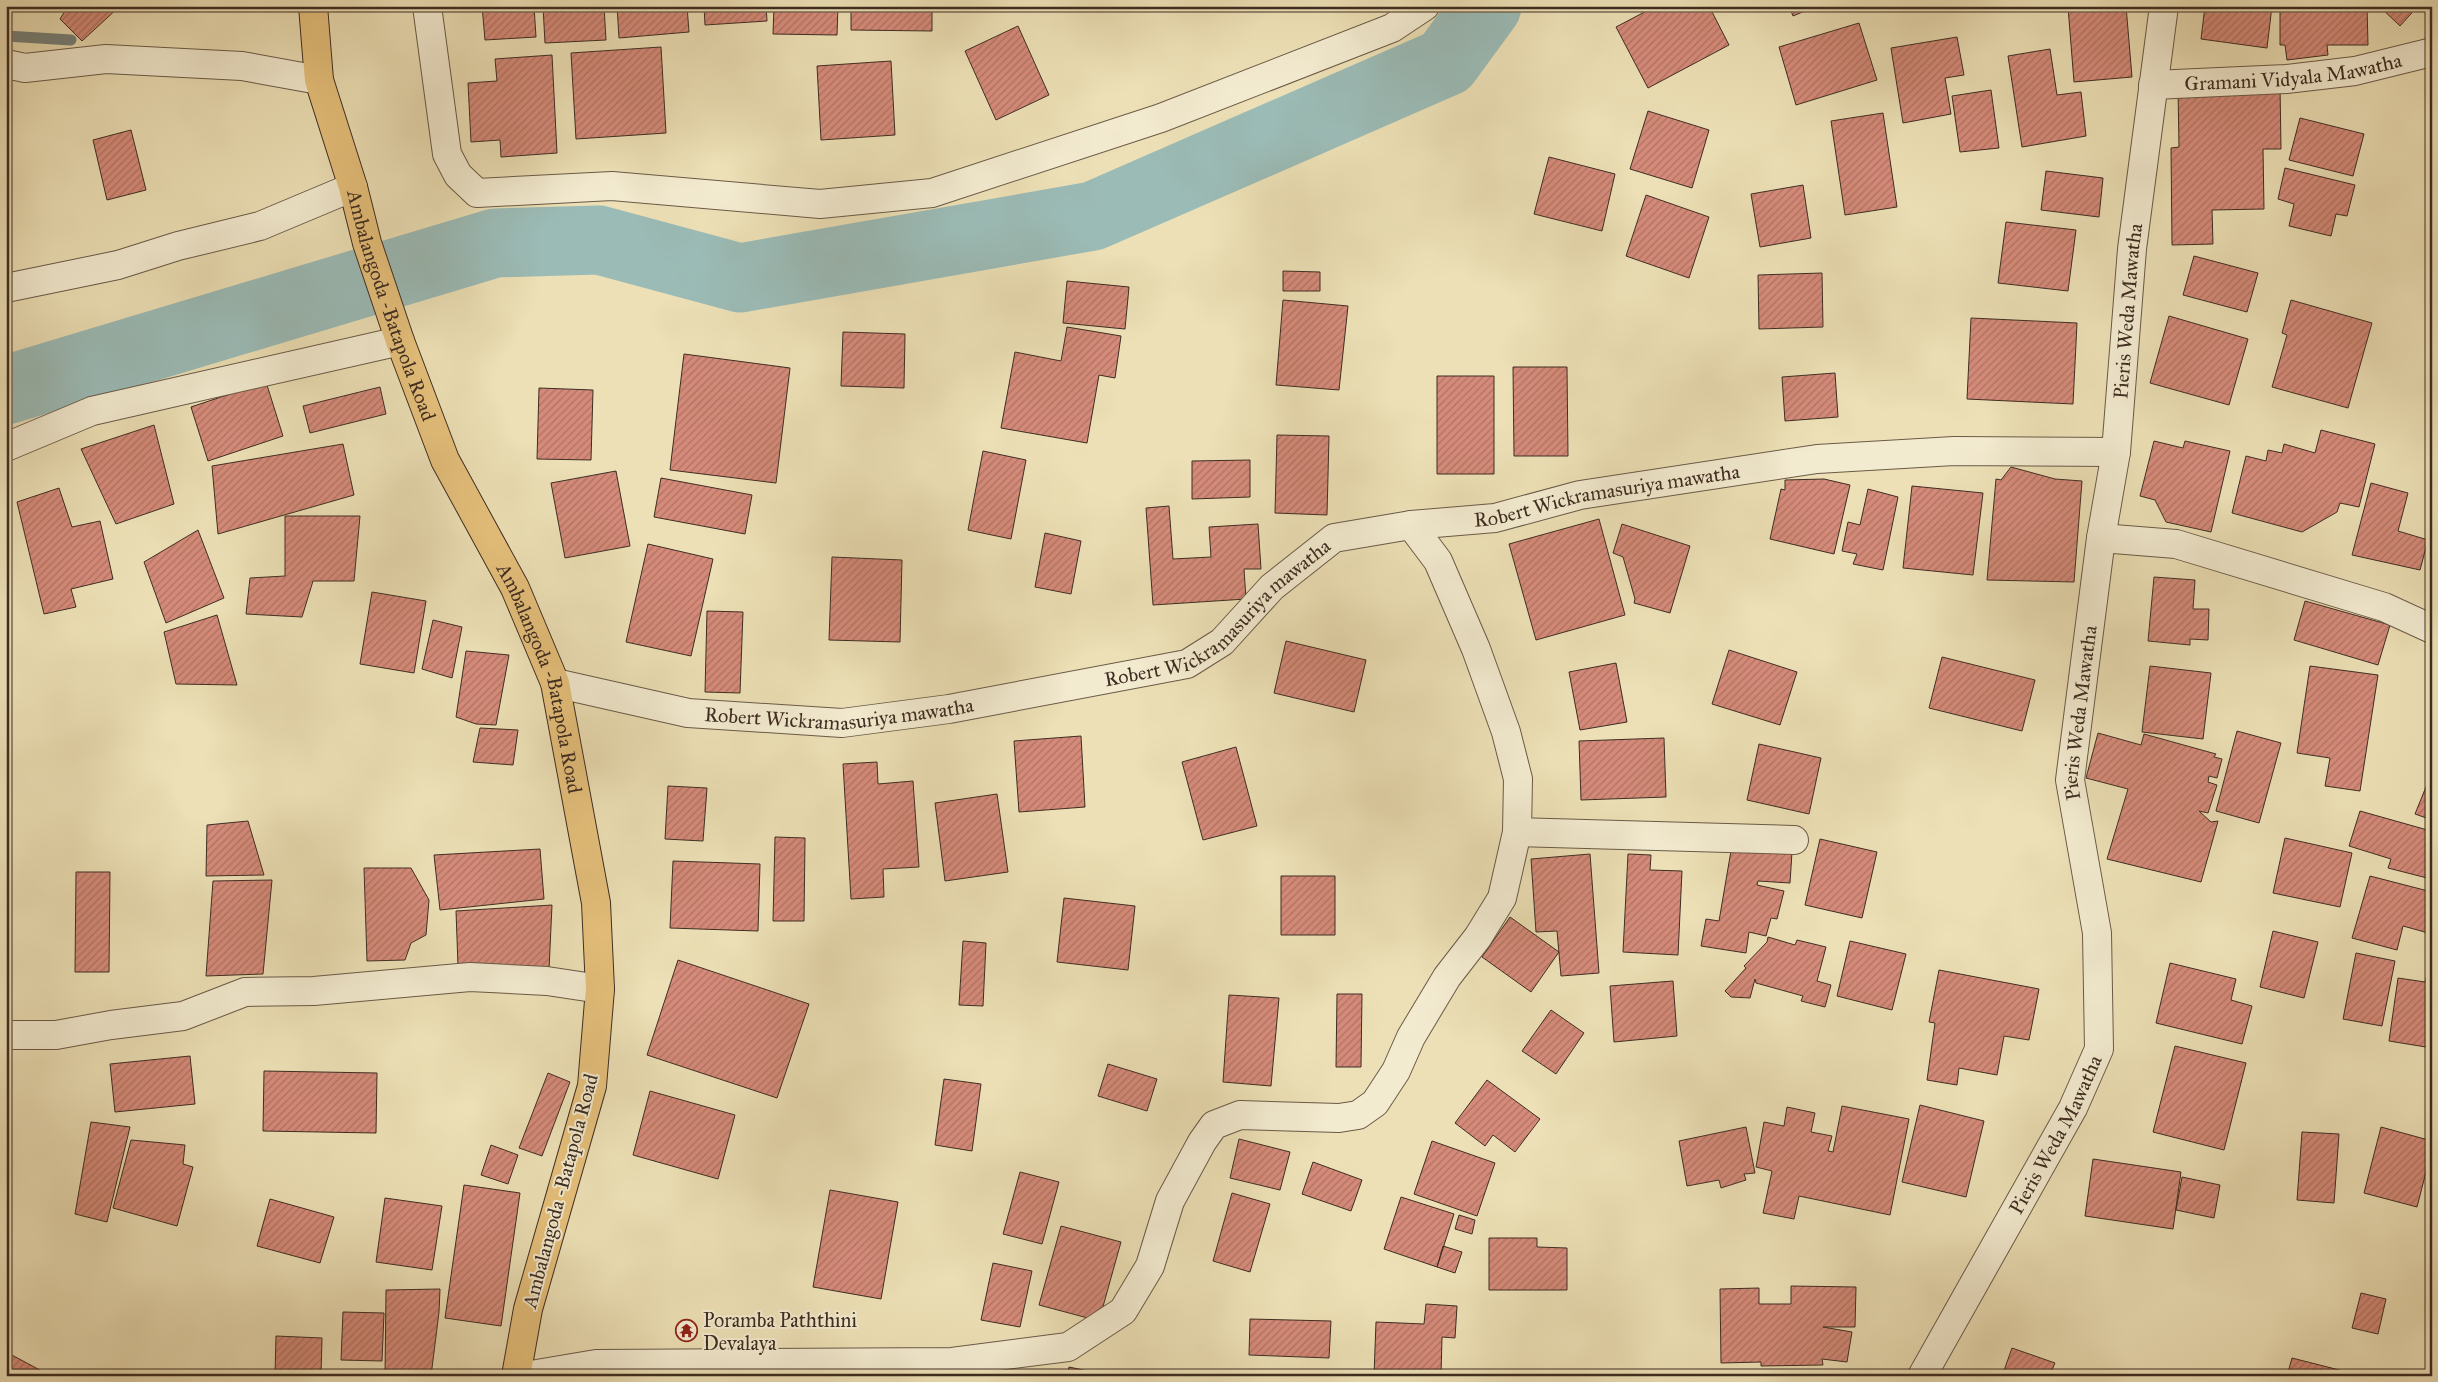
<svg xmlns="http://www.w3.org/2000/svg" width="2438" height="1382" font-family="'IM FELL Great Primer',serif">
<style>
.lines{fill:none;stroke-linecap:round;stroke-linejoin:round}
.stream{stroke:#76827b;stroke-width:11}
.river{stroke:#9bbbb6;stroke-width:69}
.building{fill:url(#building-hatch);stroke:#3e2d22}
.minor-casing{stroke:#6a5a47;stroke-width:30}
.major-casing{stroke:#3e2d22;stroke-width:30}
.minor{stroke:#f3ebd0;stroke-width:28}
.major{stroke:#e6c07b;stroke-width:28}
.labels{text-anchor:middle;stroke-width:4;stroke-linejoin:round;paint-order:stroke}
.street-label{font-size:20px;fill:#3e2d22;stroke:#f3ebd0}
.poi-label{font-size:20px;fill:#3e2d22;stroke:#f3ebd0;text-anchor:start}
</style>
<defs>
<pattern id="building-hatch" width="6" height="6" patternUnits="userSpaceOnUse" patternTransform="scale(1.25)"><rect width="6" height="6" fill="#d68b7a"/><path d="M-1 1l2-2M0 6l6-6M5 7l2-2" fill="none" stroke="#af7264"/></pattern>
</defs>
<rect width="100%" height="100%" fill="#ede0b6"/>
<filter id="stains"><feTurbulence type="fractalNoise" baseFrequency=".004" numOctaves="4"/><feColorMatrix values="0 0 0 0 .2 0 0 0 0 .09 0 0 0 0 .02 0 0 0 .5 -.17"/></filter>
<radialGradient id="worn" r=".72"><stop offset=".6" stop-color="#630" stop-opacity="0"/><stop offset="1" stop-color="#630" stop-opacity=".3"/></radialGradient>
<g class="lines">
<path class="stream" d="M6,36L71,40"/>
<path class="river" d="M6,390L495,243L599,240L740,278L1093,216L1446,62L1487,6"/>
</g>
<path class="building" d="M68,6H120L82,41L60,19Z
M482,6H534L536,37L485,40Z
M543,6H604L606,40L545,43Z
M617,6H687L689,32L619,38Z
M704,6H766L767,21L705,25Z
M774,6H838L837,35L773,34Z
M851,6H932V31L851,30Z
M1656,6H1709L1729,45L1648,88L1616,27Z
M1789,6H1817L1793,16Z
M2048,6H2126L2132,77L2074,82L2068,7L2048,9Z
M2205,6H2272L2267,48L2201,39Z
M2280,6H2367L2368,45H2327L2328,55L2287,60L2285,45H2280Z
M2379,6H2418L2400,26Z
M1859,23L1877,80L1796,105L1779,47Z
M1018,26L1049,95L996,120L965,51Z
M1957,37L1964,75L1945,78L1951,114L1903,123L1891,48Z
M661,47L666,133L576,139L571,53Z
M2050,49L2057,95L2081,92L2086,136L2022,147L2008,56Z
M552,55L557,153L501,157L500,140L471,142L468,83L497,81L495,59Z
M891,61L895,135L821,140L817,66Z
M2280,86L2281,149H2263L2264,209L2212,210L2213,244L2172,245L2171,148L2179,147L2178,88Z
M1991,90L1999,148L1960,152L1952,96Z
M1648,111L1709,130L1692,188L1630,169Z
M1883,113L1897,207L1845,215L1831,121Z
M2300,118L2364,134L2353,176L2289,160Z
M131,130L146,190L107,200L93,140Z
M1549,157L1615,174L1602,231L1534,214Z
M2285,168L2355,185L2347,216L2336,214L2331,236L2289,226L2294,204L2278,199Z
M2046,171L2103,178L2099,217L2041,210Z
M1803,185L1811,238L1760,247L1751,194Z
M1646,195L1709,217L1689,278L1626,256Z
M2006,222L2076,230L2068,291L1998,283Z
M2194,256L2258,273L2247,312L2183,295Z
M1283,271L1320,272V291H1283Z
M1822,273L1823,327L1759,329L1758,275Z
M1067,281L1129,287L1125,329L1063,323Z
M1283,300L1348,306L1339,390L1276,385Z
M2291,300L2372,323L2348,408L2272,387L2287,335L2282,333Z
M2169,316L2248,339L2229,405L2150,383Z
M1971,318L2077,323L2073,404L1967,399Z
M1067,327L1121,336L1115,378L1099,375L1087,443L1001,428L1015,352L1061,361Z
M843,332L905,334L904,388L841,386Z
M684,354L790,368L776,483L670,470Z
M1513,367H1567L1568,456H1514Z
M1835,373L1838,417L1785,421L1782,377Z
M1437,376H1494V474H1437Z
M266,382L283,436L208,461L191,407Z
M380,387L386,414L310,433L303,406Z
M539,388L593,390L591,460L537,459Z
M154,425L174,504L116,524L81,449Z
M2321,430L2375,444L2359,507L2340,503L2337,512L2302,532L2232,513L2246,456L2266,461L2268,450L2282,453L2284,444L2315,453Z
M1277,435L1329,436L1327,515L1275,513Z
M2154,441L2183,448L2185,441L2230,451L2211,532L2166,522L2155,500L2140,496Z
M343,444L354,495L218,534L212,466Z
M983,451L1026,460L1011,539L968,530Z
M1250,460V497L1192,499V461Z
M2011,467L2055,479L2082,481L2074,582L1987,580L1996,479L2001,480Z
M616,471L630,546L565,558L551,483Z
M661,478L752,495L745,534L654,517Z
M1824,479L1850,485L1834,554L1770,539L1781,489L1785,490V480Z
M2371,483L2408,493L2398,531L2428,540L2420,570L2352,555Z
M1912,486L1983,493L1973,575L1903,568Z
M59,488L72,527L100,521L113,579L71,589L76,607L44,614L17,502Z
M1868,489L1898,497L1883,570L1853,564L1857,554L1842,551L1848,522L1860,525Z
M1169,506L1173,559L1211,557L1209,527L1258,524L1261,569H1244L1246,599L1153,605L1146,508Z
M285,516H360L354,581H313L302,617L246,614L250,578L285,576Z
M1599,519L1625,615L1536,640L1509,544Z
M1622,524L1690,546L1670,613L1634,603L1635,599L1623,557L1613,553Z
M198,530L224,598L166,623L144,562Z
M1045,533L1081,541L1071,594L1035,587Z
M648,544L713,559L691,656L626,642Z
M832,557L902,560L900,642L829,640Z
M2154,577L2195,580L2193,609H2209L2208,640L2190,639V645L2148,641Z
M372,592L426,601L414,673L360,664Z
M2305,601L2390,625L2378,665L2294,640Z
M707,611L743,612L740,693L705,692Z
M217,615L237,685L176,684L164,632Z
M433,620L462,627L452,678L422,669Z
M1286,641L1366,660L1354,712L1274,693Z
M1729,650L1797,672L1780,725L1712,704Z
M466,651L509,655L496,725L476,724L456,717Z
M1942,657L2035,680L2022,731L1929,708Z
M1616,663L1627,722L1580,730L1569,672Z
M2150,666L2211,673L2203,739L2142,732Z
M2310,666L2378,675L2360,791L2325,786L2330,758L2297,753Z
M480,728L518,730L513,765L473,762Z
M2237,731L2281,743L2259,823L2216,811Z
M2098,733L2141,745L2144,734L2216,754L2214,757L2222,759L2217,778L2209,776L2208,782L2217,785L2208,813L2199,811L2211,822L2218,821L2201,882L2107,859L2128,789L2086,778Z
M1081,736L1085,807L1019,812L1014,741Z
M1664,738L1666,797L1581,800L1579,741Z
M1759,744L1821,758L1809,814L1747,800Z
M1236,747L1257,826L1203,840L1182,762Z
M877,762L878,784L913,781L919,867L883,869L884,897L851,899L843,764Z
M2432,772V820L2415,814Z
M668,786L707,788L703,841L665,839Z
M997,794L1008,872L945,881L935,803Z
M2360,811L2431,831L2429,839L2432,840L2431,879L2388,868L2391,859L2349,846Z
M248,821L264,875L206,876L207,825Z
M775,837L805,838L804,921H773Z
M2285,838L2352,853L2340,907L2273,893Z
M1820,839L1877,852L1862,918L1805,905Z
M1732,845L1792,852L1790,883L1758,881L1757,885L1784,891L1777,919L1771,918L1766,936L1749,932L1746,953L1701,946L1706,919L1719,921Z
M540,849L544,899L440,910L434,855Z
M1590,854L1599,973L1561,976L1557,931L1536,932L1531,859Z
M1628,854L1651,855L1650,870L1682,871L1678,955L1623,952Z
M673,861L760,864L758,931L670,928Z
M364,868H411L429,900L426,935L411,943L405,960L367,961Z
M76,872H110L109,972H75Z
M1281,876H1335V935H1281Z
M2370,876L2432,892V934L2403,926L2397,950L2352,938Z
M272,880L263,974L206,976L213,881Z
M1064,898L1135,906L1128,970L1057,962Z
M552,905L549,970L458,966L456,911Z
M1510,917L1559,952L1531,992L1482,957Z
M2273,931L2318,942L2304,998L2260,987Z
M1768,937L1795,945L1797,940L1826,947L1817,981L1831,985L1825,1007L1801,1001L1803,996L1756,983L1755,979L1750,998L1731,997L1725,991L1746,968L1744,966L1767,942Z
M963,941L986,943L983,1006L959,1005Z
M1850,941L1906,954L1892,1010L1837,996Z
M2356,953L2395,961L2382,1026L2343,1019Z
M678,960L809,1004L777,1098L647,1055Z
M2170,963L2236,979L2231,1000L2252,1006L2242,1044L2156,1023Z
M1939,970L2039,989L2029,1040L2004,1036L1997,1075L1959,1068L1957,1085L1927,1080L1935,1023L1929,1022Z
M2428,971L2432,972V1048L2389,1041L2398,978L2425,982Z
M1673,981L1677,1036L1614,1042L1610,986Z
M1337,994H1362L1361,1067H1336Z
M1229,995L1279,998L1271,1086L1223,1082Z
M1551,1010L1584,1033L1556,1074L1522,1051Z
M2175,1046L2246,1063L2224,1150L2153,1132Z
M190,1056L195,1104L115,1112L110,1064Z
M1108,1064L1157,1079L1147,1111L1098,1096Z
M264,1071L377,1073L376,1133L263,1131Z
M548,1073L570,1082L542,1156L519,1148Z
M944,1079L981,1084L972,1151L935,1145Z
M1487,1080L1540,1119L1515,1152L1493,1135L1485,1146L1455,1123Z
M650,1091L735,1115L718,1179L633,1155Z
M1920,1105L1984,1121L1966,1197L1902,1182Z
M1842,1106L1909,1119L1890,1215L1799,1196L1794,1219L1763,1213L1772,1171L1756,1167L1764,1122L1784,1126L1787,1107L1815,1113L1811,1132L1832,1136L1828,1151L1833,1152Z
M91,1122L130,1127L107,1222L75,1214Z
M1746,1127L1755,1173L1744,1174L1746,1180L1721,1188L1719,1180L1687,1186L1679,1141Z
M2381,1127L2432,1141V1165L2428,1164L2417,1207L2364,1193Z
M2302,1132L2339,1134L2334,1203L2297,1200Z
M1239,1139L1290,1152L1280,1190L1230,1178Z
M131,1140L185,1145L183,1164L193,1167L177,1226L113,1208Z
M1432,1141L1495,1163L1477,1216L1414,1194Z
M491,1145L518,1155L508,1184L481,1175Z
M2093,1159L2181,1172L2173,1229L2085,1216Z
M1313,1162L1362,1180L1351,1211L1302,1194Z
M1020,1172L1059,1182L1042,1244L1003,1234Z
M2182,1177L2220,1185L2214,1218L2176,1210Z
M464,1185L520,1193L501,1326L445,1318Z
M830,1190L898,1202L881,1299L813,1287Z
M1232,1193L1270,1204L1250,1272L1213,1261Z
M1401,1197L1454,1214L1437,1267L1384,1249Z
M385,1198L442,1206L432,1270L376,1262Z
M270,1199L334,1217L320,1263L257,1246Z
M1459,1215L1475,1220L1472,1234L1455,1229Z
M1061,1226L1121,1242L1099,1321L1039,1305Z
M1489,1238H1537V1247L1567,1248V1290H1489Z
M1443,1246L1462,1252L1455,1273L1437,1267Z
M993,1263L1032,1271L1020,1327L981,1320Z
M1791,1286L1856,1287L1855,1327H1823L1852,1332L1847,1362L1822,1359L1823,1365L1761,1366V1362L1721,1363L1720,1289L1759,1288V1304H1791Z
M440,1289L439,1312L431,1376H385L386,1290Z
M2361,1293L2386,1299L2378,1334L2352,1328Z
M1426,1304L1457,1306L1455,1338L1442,1337L1441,1376H1374L1376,1322L1424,1324Z
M343,1312L384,1313L382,1361L341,1360Z
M1250,1319L1331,1321L1329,1358L1249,1355Z
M276,1336L322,1338L321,1376H275Z
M2012,1348L2055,1363L2052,1370L2071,1376H2002Z
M10,1354L51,1376H6V1361Z
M2292,1358L2355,1374V1376H2287Z
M1069,1367L1112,1376H1067Z"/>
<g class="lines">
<defs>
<g id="minor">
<path d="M427,6L447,154L458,175L477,193L612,186L820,204L932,193L1161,118L1392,28L1425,6"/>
<path d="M6,64L25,68L106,59L242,66L319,80"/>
<path id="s1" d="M2153,85L2286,79L2355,71L2432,52"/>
<path d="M6,288L118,265L178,246L260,226L353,187"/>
<path d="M6,447L92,411L400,341"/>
<path d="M2101,538L2176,544L2384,607L2432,629"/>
<path id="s2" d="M555,683L688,713L842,723L949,709L1187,664L1222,642L1272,587L1334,538L1411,525L1495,518L1580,495L1817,459L1954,451L2116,452"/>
<path d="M1517,832L1794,840"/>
<path d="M6,1035H56L111,1025L183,1016L245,992L314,991L470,977L547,981L600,989"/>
<path d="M525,1376L596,1364L952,1362L1068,1347L1123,1311L1150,1266L1170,1201L1202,1142L1214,1125L1240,1115L1339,1118L1358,1115L1375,1103L1396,1071L1411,1037L1447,977L1478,937L1502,898L1517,832L1518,779L1506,732L1476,649L1438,561L1411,525"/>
<path id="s3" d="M1922,1376L2073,1108L2099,1049L2097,933L2070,780L2101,538L2116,452L2132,249L2164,6"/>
</g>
<g id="major">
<path id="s4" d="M313,6L319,80L353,187L367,243L400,341L445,460L515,588L555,683L596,903L600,989L592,1086L528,1309L516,1376"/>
</g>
</defs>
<use href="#minor" class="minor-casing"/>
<use href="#major" class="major-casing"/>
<use href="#minor" class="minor"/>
<use href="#major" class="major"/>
</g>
<defs>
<symbol id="temple-ring" viewBox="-11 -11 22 22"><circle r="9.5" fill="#f3ebd0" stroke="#8f2418" stroke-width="1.5"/><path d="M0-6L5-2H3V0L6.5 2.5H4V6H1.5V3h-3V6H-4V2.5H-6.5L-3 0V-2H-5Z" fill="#8f2418"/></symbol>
</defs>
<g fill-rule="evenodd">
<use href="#temple-ring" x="674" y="1318" width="25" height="25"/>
</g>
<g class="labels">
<g class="street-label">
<text dy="7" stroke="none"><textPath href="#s1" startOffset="141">Gramani Vidyala Mawatha</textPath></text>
<text dy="7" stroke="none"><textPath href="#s4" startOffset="311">Ambalangoda -Batapola Road</textPath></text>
<text dy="7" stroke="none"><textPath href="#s3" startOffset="1116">Pieris Weda Mawatha</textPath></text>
<text dy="7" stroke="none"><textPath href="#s2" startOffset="1112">Robert Wickramasuriya mawatha</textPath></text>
<text dy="7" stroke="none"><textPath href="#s2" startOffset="692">Robert Wickramasuriya mawatha</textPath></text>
<text dy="7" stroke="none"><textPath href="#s4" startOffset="715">Ambalangoda -Batapola Road</textPath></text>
<text dy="7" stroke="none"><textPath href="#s2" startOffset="288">Robert Wickramasuriya mawatha</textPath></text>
<text dy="7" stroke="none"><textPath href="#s3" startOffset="711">Pieris Weda Mawatha</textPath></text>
<text dy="7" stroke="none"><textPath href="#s3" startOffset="276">Pieris Weda Mawatha</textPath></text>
<text transform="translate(560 1191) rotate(-75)" y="7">Ambalangoda -Batapola Road</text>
</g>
<g class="poi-label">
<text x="703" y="1327">Poramba Paththini<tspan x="703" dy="23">Devalaya</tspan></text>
</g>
</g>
<rect width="2438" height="1382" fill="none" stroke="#ede0b6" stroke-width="25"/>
<rect x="8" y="8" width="2423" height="1367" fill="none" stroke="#3e2d22" stroke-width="2.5"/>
<rect x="12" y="12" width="2413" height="1357" fill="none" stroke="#3e2d22"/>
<rect width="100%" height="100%" filter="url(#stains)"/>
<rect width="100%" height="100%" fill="url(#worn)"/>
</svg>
